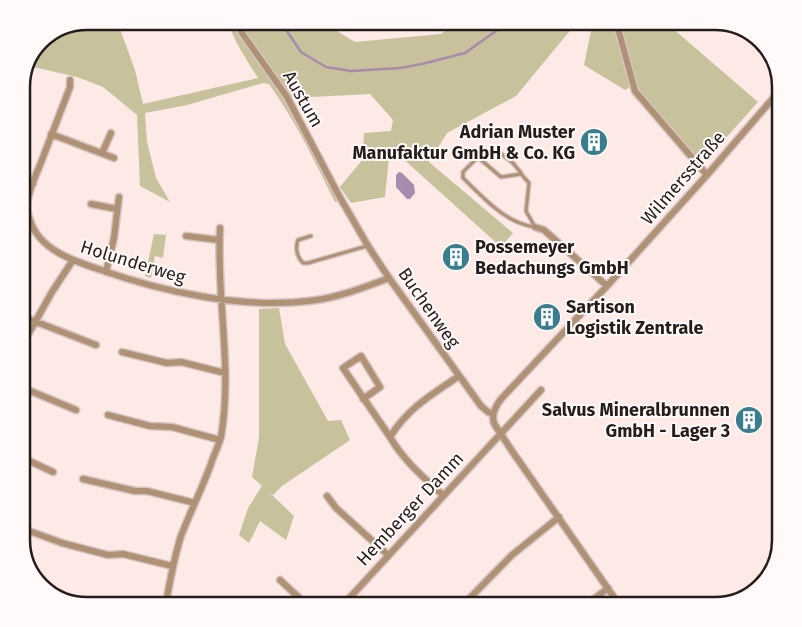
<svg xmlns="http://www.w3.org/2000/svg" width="802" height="627" font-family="'Fira Sans',sans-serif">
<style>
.green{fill:#c7c19c}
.water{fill:#a78cad}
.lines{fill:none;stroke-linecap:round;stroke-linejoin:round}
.stream{stroke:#a78cad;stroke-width:2.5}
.lane-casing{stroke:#d6c4c1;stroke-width:5.5}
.street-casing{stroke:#d6c4c1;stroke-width:9}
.lane{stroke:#af9176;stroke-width:3}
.street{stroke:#af9176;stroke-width:6}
.labels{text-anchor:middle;stroke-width:4;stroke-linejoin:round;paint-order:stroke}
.street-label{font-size:18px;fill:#251d1b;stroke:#fffaf9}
.poi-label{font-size:18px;font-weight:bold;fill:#251d1b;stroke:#fffaf9;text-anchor:end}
.rim{fill:none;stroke:#251d1b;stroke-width:2.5}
</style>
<rect width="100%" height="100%" fill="#fde9e5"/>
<path class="green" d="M87,21H117L135,70L143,104L258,78C247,60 234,42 228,21H235L239,34L282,97L339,202H335C315,162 295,120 269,84L263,83L187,105L145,113L147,142L156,178L170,202L140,186L137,115L103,87L77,77L29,66L43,38Z
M242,21H321L355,42L441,34L459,21H578L516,96L447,133L429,162L513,233L501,247L390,147L385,197L351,203L340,187L363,159L364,133L391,131L393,120L370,94L292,98L245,31Z
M593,21H612L630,87L625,90L584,65Z
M616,21H664L758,102L700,167L635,91Z
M154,234L166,235L163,258L155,256L151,278L145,276Z
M279,308L285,344L328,421L341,420L350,440L282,486L273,495L268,491L294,516L286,540L260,521L249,543L239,535L248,508L262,486L252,477L259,438V309Z"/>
<path class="water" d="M399,172L402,173L414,185L415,193L410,199H407L396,187V175Z"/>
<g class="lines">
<path class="stream" d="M280,21L301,52L326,67L351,71L400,68L422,64L465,53L510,21"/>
<defs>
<path id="lane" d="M477,158L480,159L501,177L521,174L529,183L526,211L535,227C505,223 484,198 463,178V172Z
M482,160L492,149H495L513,163L521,173
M311,236L298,240C295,248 297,257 303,263H308L367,246"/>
<path id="street" d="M238,21L242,33L287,97L338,194L368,246L389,278L481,406L488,412L493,414
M616,21L635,91L707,175
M70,80V87C60,113 50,139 40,165C35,177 28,192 27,205C27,209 28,216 30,220C39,250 74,261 101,270C163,292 243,309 309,301C337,298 363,288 389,278
M51,134L114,158
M102,153L111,133
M21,181L33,184
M91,204L117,209
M535,227L544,230L607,286
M186,236L219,240
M106,272L114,238L119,197
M21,316L96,345
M21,347L52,292L73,260
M122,352L167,363L181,362L225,373
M21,387L76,410
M363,399L380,387L361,356L343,368L390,437
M108,415L150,426L172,427L220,440
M21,457L53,472
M83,479L135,491H147L195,503
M443,495C423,477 404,461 390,437C408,408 431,395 459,376
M327,496L336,508L388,555
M21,528L62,543L108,555L123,554L172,566
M280,580L308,606
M166,603C170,580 174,558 181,536C191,510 204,485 213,458C216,451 219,444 221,437C233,367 216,297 220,228
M342,606L541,390
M462,606L512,555L559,517
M585,606L608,588
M620,606L512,451L495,425C490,416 495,407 501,399L607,286L707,175L781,89"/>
</defs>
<use href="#lane" class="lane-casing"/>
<use href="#street" class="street-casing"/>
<use href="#lane" class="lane"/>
<use href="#street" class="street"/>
</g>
<defs>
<symbol id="building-disc" viewBox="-11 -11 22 22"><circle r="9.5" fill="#3a7d8d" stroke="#fffaf9"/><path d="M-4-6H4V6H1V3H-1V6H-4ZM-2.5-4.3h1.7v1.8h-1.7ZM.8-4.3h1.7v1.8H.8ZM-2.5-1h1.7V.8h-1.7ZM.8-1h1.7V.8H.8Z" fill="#fff"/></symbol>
</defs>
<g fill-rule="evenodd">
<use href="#building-disc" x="578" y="126" width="32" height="32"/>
<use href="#building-disc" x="440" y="241" width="32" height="32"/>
<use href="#building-disc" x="531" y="301" width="32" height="32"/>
<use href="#building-disc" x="733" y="404" width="32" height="32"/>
</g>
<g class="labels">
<g class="street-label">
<text transform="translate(303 99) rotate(60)" y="6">Austum</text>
<text transform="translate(683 178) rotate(-49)" y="6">Wilmersstraße</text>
<text transform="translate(133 262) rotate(17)" y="6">Holunderweg</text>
<text transform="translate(429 308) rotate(55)" y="6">Buchenweg</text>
<text transform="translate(410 509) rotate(-47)" y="6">Hemberger Damm</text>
</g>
<g class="poi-label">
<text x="575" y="138">Adrian Muster<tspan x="575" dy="21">Manufaktur GmbH &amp; Co. KG</tspan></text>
<text x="475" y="253" text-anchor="start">Possemeyer<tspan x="475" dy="21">Bedachungs GmbH</tspan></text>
<text x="566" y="313" text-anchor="start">Sartison<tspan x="566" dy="21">Logistik Zentrale</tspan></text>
<text x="730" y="416">Salvus Mineralbrunnen<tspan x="730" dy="21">GmbH - Lager 3</tspan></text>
</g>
</g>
<path d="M0 0H802V627H0ZM87 30H715A57 57 0 0 1 772 87V540A57 57 0 0 1 715 597H87A57 57 0 0 1 30 540V87A57 57 0 0 1 87 30Z" fill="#fffaf9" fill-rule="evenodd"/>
<path class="rim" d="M87 30H715A57 57 0 0 1 772 87V540A57 57 0 0 1 715 597H87A57 57 0 0 1 30 540V87A57 57 0 0 1 87 30Z"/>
</svg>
